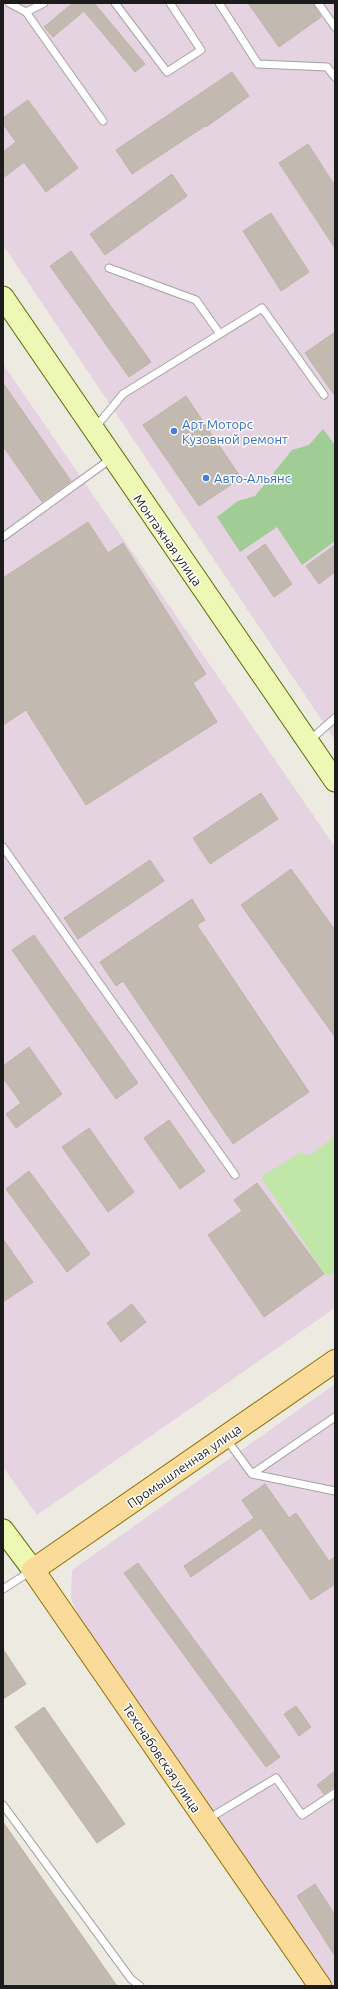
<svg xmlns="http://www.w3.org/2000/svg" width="338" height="1989" font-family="Ubuntu,sans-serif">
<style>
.industrial{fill:#e6d3e1}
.grass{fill:#c0e7a7}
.forest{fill:#a0cc96}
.building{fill:#c2bab1;stroke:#beb3a4}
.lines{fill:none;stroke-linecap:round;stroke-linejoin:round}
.lane-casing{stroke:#a3a3a3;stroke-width:9}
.secondary-casing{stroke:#596f06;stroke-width:23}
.primary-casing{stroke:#917102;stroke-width:24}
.lane{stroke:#fff;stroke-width:7}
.secondary{stroke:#edf8b5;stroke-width:21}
.primary{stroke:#fadb9a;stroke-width:22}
.shop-dot{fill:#3f7fe0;stroke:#fff;stroke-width:1.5}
.labels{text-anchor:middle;stroke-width:3;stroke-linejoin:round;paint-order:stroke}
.shop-label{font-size:13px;fill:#366cbe;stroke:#fff;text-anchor:start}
.street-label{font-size:13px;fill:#1c1c1c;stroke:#fff}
</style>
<rect width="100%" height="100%" fill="#edebe1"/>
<path class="industrial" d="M3,3H335V740L3,245Z
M3,364L335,847V1308L37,1515L3,1467Z
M335,1384V1986H332L86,1635L71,1598L72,1570Z"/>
<path class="grass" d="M335,1136V1272L326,1276L261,1177L301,1152L309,1156Z"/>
<path class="forest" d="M323,429L335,445V541L302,565L277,527L240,552L217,517L238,501L255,496L292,450L309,445Z"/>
<path class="building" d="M73,3H94L145,64L135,72L84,11L53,37L44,27Z
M248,3H313L321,17L279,47Z
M232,72L249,96L206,127L205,126L132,174L116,150Z
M28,100L78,168L46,192L24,162L3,178V152L16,142L3,124V118Z
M308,144L335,186V248L279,163Z
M172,174L187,196L105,255L90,234Z
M271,213L309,272L281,291L243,231Z
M71,251L151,362L129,377L50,266Z
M335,332V396L305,353Z
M3,383L71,481L42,502L3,446Z
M186,396L241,478L199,506L143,425Z
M88,522L108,553L123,543L206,674L193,683L217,722L86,805L26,710L3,725V578Z
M265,544L292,584L274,597L247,557Z
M335,545V572L319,584L306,566Z
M261,793L278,819L210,864L193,838Z
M150,860L164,881L78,939L64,918Z
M291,869L335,930V1037L241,905Z
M192,899L205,920L197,925L309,1092L233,1144L123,981L116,986L100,962Z
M34,935L138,1083L116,1099L12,950Z
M29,1047L62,1094L16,1128L6,1114L21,1103L3,1078V1066Z
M169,1120L205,1171L180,1189L144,1138Z
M89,1128L134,1192L108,1212L62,1147Z
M29,1171L90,1254L67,1272L6,1189Z
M257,1183L324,1274L264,1317L208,1235L242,1211L234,1200Z
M3,1239L33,1282L3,1302Z
M132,1304L146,1322L121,1342L107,1323Z
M265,1484L289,1518L296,1513L329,1561L335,1557V1584L311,1600L261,1528L191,1577L184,1566L254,1518L242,1500Z
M138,1563L280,1757L266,1767L124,1573Z
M3,1649L26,1684L3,1699Z
M296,1706L311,1727L299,1736L284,1714Z
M44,1707L125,1824L97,1843L15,1727Z
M335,1771V1786L324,1794L317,1785Z
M3,1822L117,1986H3Z
M315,1884L335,1915V1956L297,1896Z"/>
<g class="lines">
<defs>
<path id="lane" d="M9,3L26,12L103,121
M115,3L167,72L201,50L170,3
M219,3L258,64L327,67L335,77
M318,3L335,27
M26,12L44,3
M109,268L196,300L220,334
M95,428L123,394L262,308L324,395
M3,537L112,458
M310,740L335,718
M3,847L235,1175
M227,1440L252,1474L335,1491
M252,1474L335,1417
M3,1589L31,1571
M3,1805L131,1979L140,1986
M208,1819L276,1778L302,1815L335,1793"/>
<path id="secondary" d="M3,297L335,781
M3,1530L33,1570"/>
<path id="primary" d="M320,1986L33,1570L335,1361"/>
</defs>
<use href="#lane" class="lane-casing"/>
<use href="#secondary" class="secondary-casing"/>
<use href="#primary" class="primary-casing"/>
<use href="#lane" class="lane"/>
<use href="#secondary" class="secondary"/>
<use href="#primary" class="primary"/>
</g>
<g class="shop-dot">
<circle cx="174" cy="431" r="4"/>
<circle cx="206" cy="478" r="4"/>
</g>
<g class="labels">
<g class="shop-label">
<text x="182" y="429">Арт Моторс<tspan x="182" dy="15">Кузовной ремонт</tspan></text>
<text x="214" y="483">Авто-Альянс</text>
</g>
<g class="street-label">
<text transform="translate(168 540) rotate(55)" y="5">Монтажная улица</text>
<text transform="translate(184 1466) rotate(-35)" y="5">Промышленная улица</text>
<text transform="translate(162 1758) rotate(56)" y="5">Техснабовская улица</text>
</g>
</g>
<rect width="338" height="1989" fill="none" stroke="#1c1c1c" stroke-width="8"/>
</svg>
